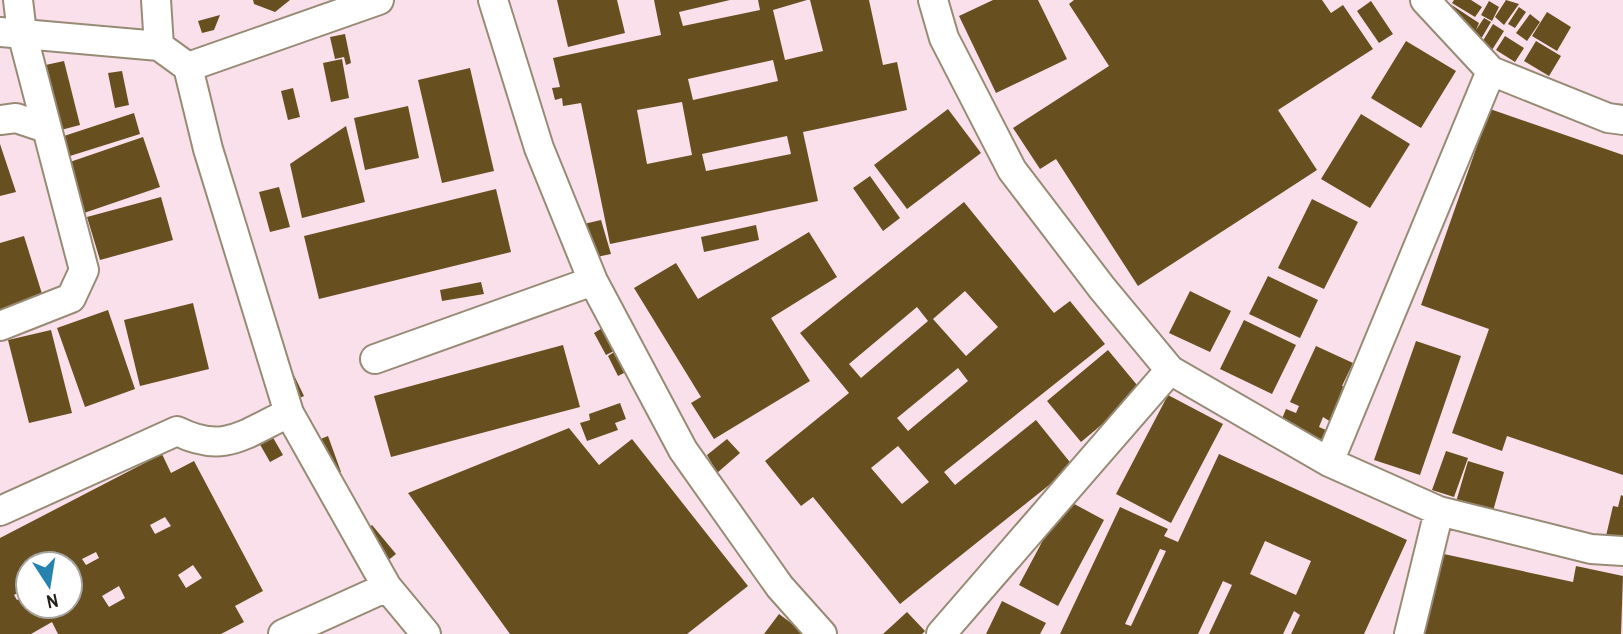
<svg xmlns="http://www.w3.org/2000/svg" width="1623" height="634" font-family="'Archivo Narrow',sans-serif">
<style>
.commercial{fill:#f9e0ea;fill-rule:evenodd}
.building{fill:#684f20;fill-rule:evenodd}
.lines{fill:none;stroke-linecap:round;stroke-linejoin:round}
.minor-casing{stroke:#988b76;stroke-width:32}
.minor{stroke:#fff;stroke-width:28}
</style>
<rect width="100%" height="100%" fill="#fef0d9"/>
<path class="commercial" d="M0,0H1623V634H0ZM28,564H70V606H28Z"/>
<path class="building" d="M253,0H290L275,12L254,4Z
M557,0H617L625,33L568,47Z
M654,0H730L679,12L683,26L760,10L758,0H807L773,10L785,60L823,51L810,0H869L883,65L897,62L907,110L803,132L818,201L610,244L581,103L563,106L562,98L555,100L552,88L560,87L553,58L661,35ZM773,60L778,81L693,100L688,79ZM682,102L692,155L647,164L637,110ZM787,136L791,154L706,171L702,154Z
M993,0H1038L1067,59L996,93L959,16Z
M1074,0H1322L1331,13L1343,5L1373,49L1278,110L1317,170L1138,286L1056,159L1040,169L1013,128L1109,66L1069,4Z
M1444,0L1479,23L1476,30L1484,18L1491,22L1478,44Z
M1454,0H1471L1482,7L1475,17L1452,3Z
M1506,0L1519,4L1504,25L1495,17Z
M1371,1L1393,34L1379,43L1357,11Z
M1489,1L1499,7L1492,21L1481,15Z
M1519,7L1526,12L1515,28L1508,24Z
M1547,12L1571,27L1557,51L1532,36Z
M1530,14L1540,22L1527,41L1516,33Z
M220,15L214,30L202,33L198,21Z
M1493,24L1504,31L1492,50L1481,44Z
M345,34L351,63L346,65L344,57L335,59L330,37Z
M1505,36L1524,48L1515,62L1496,50Z
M1406,41L1456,71L1421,128L1371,98Z
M1536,41L1561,56L1549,76L1524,61Z
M342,59L349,98L331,102L323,63Z
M64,61L80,125L57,131L41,66Z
M470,68L494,171L442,183L418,80Z
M122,71L129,105L115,108L108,73Z
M293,88L300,117L288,120L281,91Z
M408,106L419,158L365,170L354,118Z
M948,109L981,153L907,209L874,165Z
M1490,109L1623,155V475L1507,436L1502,451L1452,433L1489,329L1421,305Z
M134,113L140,134L70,156L64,136Z
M1361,114L1410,144L1370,208L1321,179Z
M346,126L365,202L302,218L290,164Z
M143,137L160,187L84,213L67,163Z
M0,144L16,192L0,196Z
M870,176L900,218L883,231L853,188Z
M279,187L290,227L270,232L259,192Z
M496,189L511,252L319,299L304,236Z
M161,197L173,240L100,260L87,217Z
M1312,199L1358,222L1324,289L1278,268Z
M964,202L1054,313L1070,301L1105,344L944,472L955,485L1036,420L1073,466L900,604L813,497L801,506L765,461L849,393L800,333ZM965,291L998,327L966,356L933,319ZM917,307L928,321L861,378L849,364ZM958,368L968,381L908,431L897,418ZM898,446L929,482L902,504L871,468Z
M601,220L611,254L587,259L575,226Z
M756,225L759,240L704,252L701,237Z
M809,232L837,277L771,318L810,381L714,439L691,403L701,397L634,288L676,263L698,299Z
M24,236L43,297L0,310V243Z
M1268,276L1318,300L1300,338L1249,314Z
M481,282L484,294L442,301L440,290Z
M1190,291L1231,311L1210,352L1169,333Z
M193,303L209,369L140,386L124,320Z
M108,310L135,389L85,407L57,328Z
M1244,320L1296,345L1272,394L1220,369Z
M604,327L616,350L606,355L594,333Z
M51,330L72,413L29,423L8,340Z
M1416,341L1461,356L1420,475L1374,460Z
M563,345L580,407L391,457L374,396Z
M1316,346L1353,363L1342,386L1348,388L1331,422L1323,417L1319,427L1326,430L1321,440L1281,421L1286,409L1296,413L1299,406L1290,402Z
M617,350L628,371L618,376L608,356Z
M1108,350L1142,391L1081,442L1047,401Z
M290,367L304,396L293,401L279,373Z
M1168,395L1223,424L1171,523L1116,494Z
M620,403L626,419L615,423L618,430L587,441L580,423L590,420L589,414Z
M569,428L599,465L632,439L748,586L687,634H510L408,493Z
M271,434L283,455L270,462L258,441Z
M328,436L341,472L328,479L313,442Z
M727,439L740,453L717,473L707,455Z
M1446,451L1468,458L1454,497L1432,490Z
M162,454L171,473L194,461L263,591L235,606L244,622L221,634H58L52,622L31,634H0V538ZM165,517L171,526L155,534L150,525ZM96,552L99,558L86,565L82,559ZM28,564H70V606H28V594L17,600L14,595L28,587ZM193,565L202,578L186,588L178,575ZM119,586L125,598L109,607L102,596Z
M1219,454L1407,540L1364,634H1291L1300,615L1294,611L1283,634H1209L1232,585L1223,581L1198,634H1060L1120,507L1168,529L1164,536L1178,542ZM1265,541L1311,561L1296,595L1250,574ZM1160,549L1166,551L1131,626L1125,624Z
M1468,461L1504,472L1493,511L1456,502Z
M1621,495L1623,496V540L1606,536L1613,506L1618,507Z
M1065,499L1104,520L1058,606L1019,585Z
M372,525L396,554L386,562L362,533Z
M1430,551L1573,582L1576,566L1623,576L1621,634H1411Z
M1002,601L1046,623L1040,634H986Z
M907,612L925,631L922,634H883Z
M779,614L806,634H764Z"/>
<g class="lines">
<defs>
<path id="minor" d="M156,0L159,46L188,67L208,149L289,413L387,587L426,634
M493,0L539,148L593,281L683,450L780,587L822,634
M933,0L944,38L1012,170L1102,288L1170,370L1329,462L1439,511L1591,549L1623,551
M1425,0L1491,71L1608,118L1623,120
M0,32L159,46
M188,67L379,0
M0,120L16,118L46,128
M0,326L71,298L84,270L22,33L18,0
M375,359L593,281
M1329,462L1491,71
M0,511L177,431C225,455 245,433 289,413
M283,634L387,587
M941,634L1170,370
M1409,634L1439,511"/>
</defs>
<use href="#minor" class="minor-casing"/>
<use href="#minor" class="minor"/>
</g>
<g transform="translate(49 585) rotate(168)"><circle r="33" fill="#ffffff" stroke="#a7a5a2" stroke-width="2"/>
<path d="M0-5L12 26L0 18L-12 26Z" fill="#2683b0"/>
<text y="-10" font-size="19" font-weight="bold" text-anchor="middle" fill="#241f17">N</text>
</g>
</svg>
